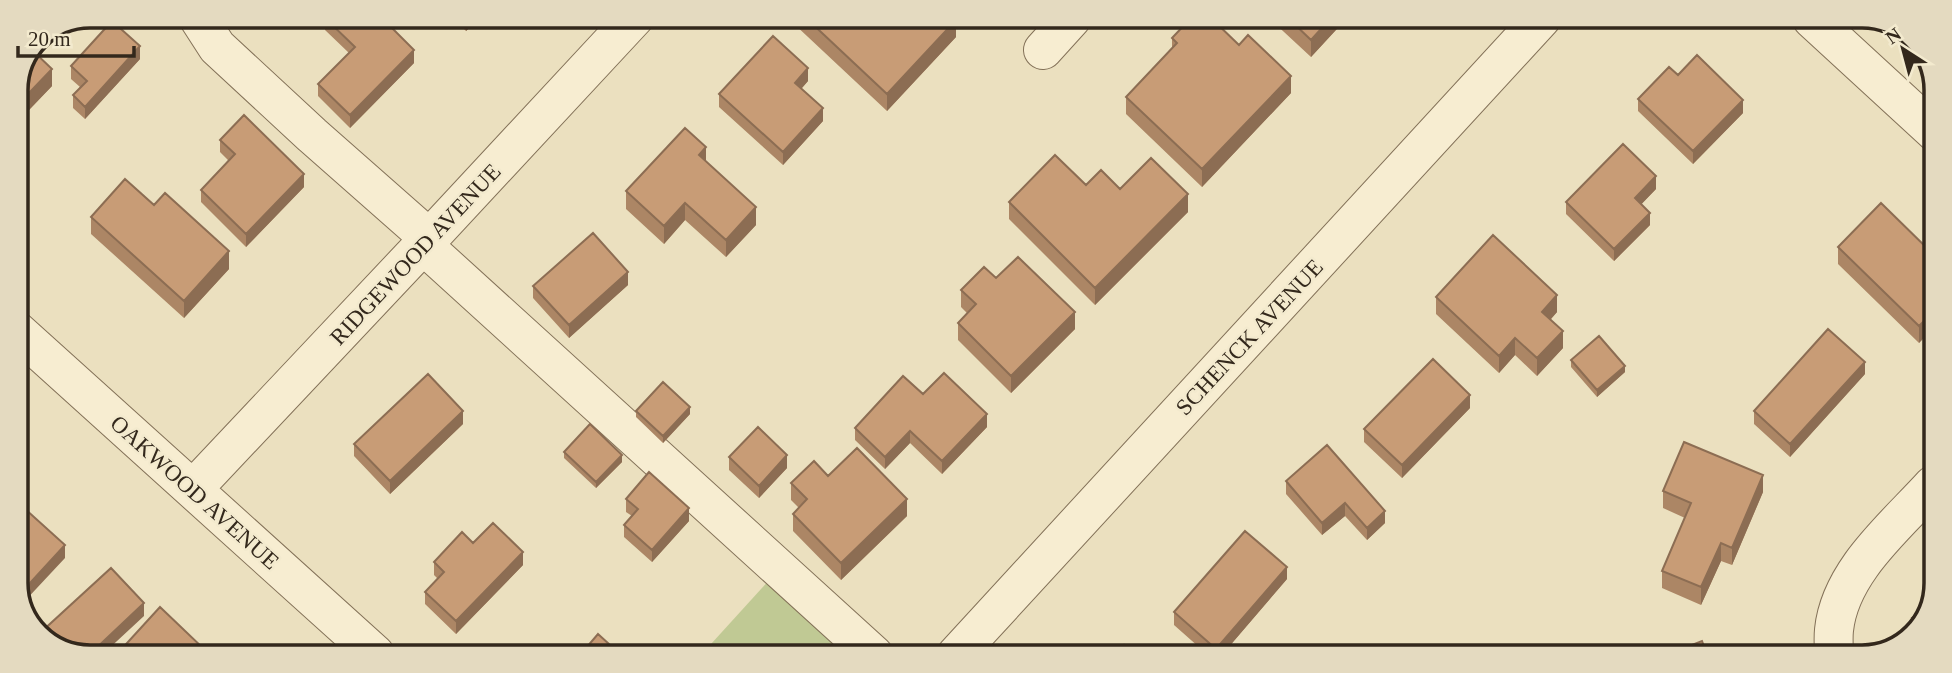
<svg xmlns="http://www.w3.org/2000/svg" width="1952" height="673" font-family="Georgia,serif">
<style>
.green{fill:#c0c994}
.lines{fill:none;stroke-linecap:round;stroke-linejoin:round}
.minor-casing{stroke:#837158;stroke-width:40}
.minor{stroke:#f7edd1;stroke-width:38}
.wall{fill:#ac8665}
.shaded-wall{fill:#8c6d53}
.building{fill:#c89c76;stroke:#8c6d53;stroke-width:2}
.labels{text-anchor:middle;stroke-width:5;stroke-linejoin:round;paint-order:stroke}
.street-label{font-size:23px;fill:#33281c;stroke:#f3eace}
.rim{fill:none;stroke:#33281c;stroke-width:3.5}
</style>
<rect width="100%" height="100%" fill="#ebe0bf"/>
<path class="green" d="M771,578L853,655H701Z"/>
<g class="lines">
<defs>
<path id="minor" d="M197,16L217,47L312,135L430,239
M1812,19L1936,133
M1043,50L1072,18
M423,245L874,655
M16,330L375,654
M193,489L423,245L635,17
M956,655L1541,19
M1834,657C1834,648 1833,639 1834,630C1840,571 1896,526 1933,485"/>
</defs>
<use href="#minor" class="minor-casing"/>
<use href="#minor" class="minor"/>
</g>
<path class="wall" d="M452,17H481L466,31Z
M792,17L953,18L956,37L887,111L792,22Z
M325,18L414,63L350,128L318,96V84L349,53L325,30Z
M1269,18H1347L1311,57Z
M42,35V49L37,55L52,86L29,110L16,98V85L38,37Z
M1172,38L1291,93L1202,187L1126,114V97L1172,48Z
M140,59L85,119L73,108V95L80,87L71,79V66Z
M1678,75L1743,113L1693,164L1638,111V99Z
M808,81L801,89L823,121L783,165L719,107V94Z
M220,140L304,187L246,247L201,202V190L229,161L220,152Z
M706,162L756,225L726,257L685,220L664,244L626,209V191Z
M1086,185L1120,189L1188,212L1095,305L1009,219V202Z
M1656,189L1641,204L1650,225L1614,261L1566,214V202Z
M154,205L229,269L184,318L91,234V217Z
M1838,247L1935,256L1934,327L1919,343L1838,264Z
M996,278L1075,329L1011,393L958,340V323L967,313L961,307V290Z
M628,285L569,338L533,298V286Z
M1436,297L1557,312L1551,319L1563,348L1537,376L1515,355L1499,373L1436,314Z
M1571,360L1625,372L1597,397L1571,367Z
M1865,374L1790,457L1754,424V411Z
M923,394L987,427L942,474L910,443L885,469L855,440V428Z
M1470,408L1402,478L1364,442V429Z
M636,411L690,414L663,443L636,417Z
M463,424L390,494L354,456V444Z
M1327,445L1385,523L1367,540L1345,516L1322,535L1286,494V481Z
M564,452L622,462L596,488L564,458Z
M729,457L787,468L759,498L729,470Z
M828,476L907,516L841,580L793,531V514L799,508L791,500V483Z
M1663,491L1763,492L1732,565L1721,561L1701,605L1662,588V571L1685,518L1663,508Z
M626,499L689,521L652,562L624,537V525L632,516L626,512Z
M473,543L523,565L456,634L425,604V592L438,579L434,575V562Z
M1287,579L1221,656H1209L1174,625V612Z
M1932,607L1912,635V618Z"/>
<path class="shaded-wall" d="M468,17H481L466,31V18Z
M1331,18H1347L1311,57V40Z
M956,20V37L887,111V94Z
M42,35V49L28,64V58L38,37Z
M140,46V59L85,119V107Z
M414,50V63L350,128V115Z
M808,68V81L795,96V83Z
M52,69V86L29,110V93Z
M1291,76V93L1202,187V169Z
M1743,100V113L1693,164V151Z
M823,108V121L783,165V152Z
M706,147V164L699,155Z
M304,174V187L246,247V234Z
M1656,176V189L1635,211V198Z
M1188,194V212L1095,305V288Z
M685,203V220L664,244V226Z
M756,207V225L726,257V240Z
M1650,213V225L1614,261V249Z
M229,251V269L184,318V301Z
M628,272V285L569,338V325Z
M1557,295V312L1542,329V312Z
M1935,310L1934,327L1919,343V326Z
M1075,312V329L1011,393V376Z
M1563,331V348L1537,376V358Z
M1515,338V355L1499,373V356Z
M1865,362V374L1790,457V444Z
M1625,366V372L1597,397V390Z
M1470,395V408L1402,478V465Z
M690,407V414L663,443V436Z
M463,411V424L390,494V481Z
M987,414V427L942,474V461Z
M910,431V443L885,469V457Z
M622,455V462L596,488V482Z
M787,455V468L759,498V486Z
M1763,475V492L1732,565V548Z
M907,499V516L841,580V563Z
M1345,503V516L1322,535V523Z
M689,508V521L652,562V550Z
M1385,511V523L1367,540V528Z
M1721,543V561L1701,605V587Z
M65,545V558L22,604L19,595Z
M523,552V565L456,634V621Z
M1287,567V579L1221,656H1216V649Z
M144,603V616L103,654H90Z"/>
<path class="building" d="M327,16H380L414,50L350,115L318,84L355,47L325,18Z
M805,17L953,18L956,20L887,94Z
M1191,18H1211L1239,45L1248,35L1291,76L1202,169L1126,97L1177,43L1172,38Z
M1288,18H1331L1311,40Z
M112,21L140,46L85,107L73,95L87,81L71,66Z
M773,36L808,68L795,83L823,108L783,152L719,94Z
M32,50L52,69L29,93L17,82Z
M1697,55L1743,100L1693,151L1638,99L1669,67L1678,75Z
M244,115L304,174L246,234L201,190L235,154L220,140Z
M685,128L706,147L699,155L756,207L726,240L685,203L664,226L626,191Z
M1623,144L1656,176L1635,198L1650,213L1614,249L1566,202Z
M1055,155L1086,185L1101,170L1120,189L1151,158L1188,194L1095,288L1009,202Z
M125,179L154,205L165,193L229,251L184,301L91,217Z
M1881,203L1935,256V310L1919,326L1838,247Z
M593,233L628,272L569,325L533,286Z
M1493,235L1557,295L1542,312L1563,331L1537,358L1515,338L1499,356L1436,297Z
M1018,257L1075,312L1011,376L958,323L976,304L961,290L984,267L996,278Z
M1828,329L1865,362L1790,444L1754,411Z
M1599,336L1625,366L1597,390L1571,360Z
M1433,359L1470,395L1402,465L1364,429Z
M944,373L987,414L942,461L910,431L885,457L855,428L903,376L923,394Z
M428,374L463,411L390,481L354,444Z
M663,382L690,407L663,436L636,411Z
M590,424L622,455L596,482L564,452Z
M758,427L787,455L759,486L729,457Z
M1684,442L1763,475L1732,548L1721,543L1701,587L1662,571L1691,503L1663,491Z
M1327,445L1385,511L1367,528L1345,503L1322,523L1286,481Z
M857,448L907,499L841,563L793,514L807,499L791,483L814,461L828,476Z
M649,472L689,508L652,550L624,525L638,509L626,499Z
M24,508L65,545L19,595L16,589V517Z
M493,523L523,552L456,621L425,592L444,572L434,562L462,532L473,543Z
M1245,531L1287,567L1216,649L1174,612Z
M111,568L144,603L90,654L66,653L39,634Z
M1932,603V607L1918,626L1912,618Z
M160,607L204,649L200,654H117Z
M598,634L621,655H580Z
M1702,641L1708,657H1661Z
M1124,645L1134,656H1113Z"/>
<g class="labels">
<g class="street-label">
<text transform="translate(415 254) rotate(-47)" y="8">RIDGEWOOD AVENUE</text>
<text transform="translate(1249 337) rotate(-47)" y="8">SCHENCK AVENUE</text>
<text transform="translate(195 492) rotate(42)" y="8">OAKWOOD AVENUE</text>
</g>
</g>
<path d="M0 0H1952V673H0ZM90 28H1862A62 62 0 0 1 1924 90V583A62 62 0 0 1 1862 645H90A62 62 0 0 1 28 583V90A62 62 0 0 1 90 28Z" fill="#e4dac0" fill-rule="evenodd"/>
<path class="rim" d="M90 28H1862A62 62 0 0 1 1924 90V583A62 62 0 0 1 1862 645H90A62 62 0 0 1 28 583V90A62 62 0 0 1 90 28Z"/>
<g transform="translate(1903 49) rotate(324)" stroke="#f3eace" stroke-width="5" paint-order="stroke">
<path d="M0-5L12 26L0 18L-12 26Z" fill="#33281c"/>
<text y="-10" font-size="19" font-weight="bold" text-anchor="middle" fill="#33281c">N</text>
</g>
<path d="M18 46v10h116v-10" fill="none" stroke="#33281c" stroke-width="3.5"/>
<text x="28" y="46" font-size="21" fill="#33281c" stroke="#f3eace" stroke-width="5" paint-order="stroke">20 m</text>
</svg>
